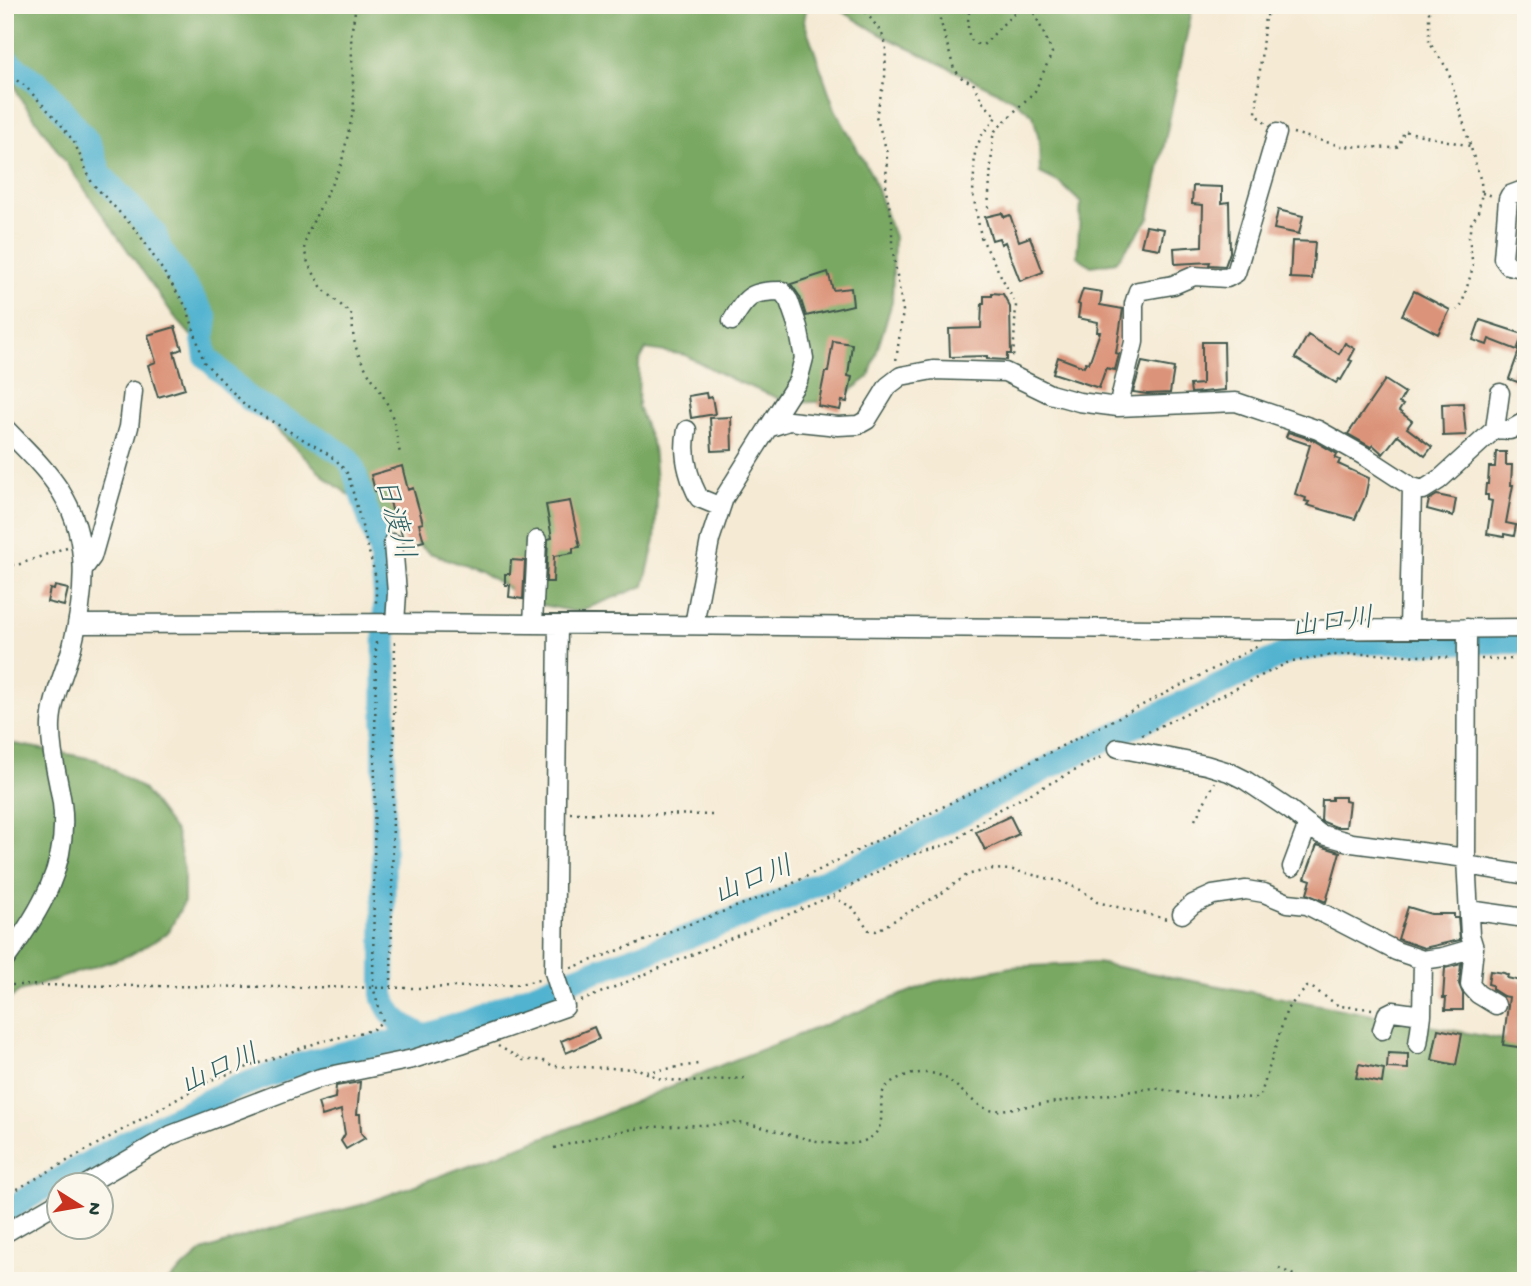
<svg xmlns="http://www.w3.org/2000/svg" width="1531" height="1286" font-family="'Gochi Hand','Klee One',sans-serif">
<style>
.forest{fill:#79a862;stroke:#4c724b;stroke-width:2}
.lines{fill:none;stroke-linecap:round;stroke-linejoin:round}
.river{stroke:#51b3d0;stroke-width:24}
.building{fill:#db947a}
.minor-casing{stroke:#3f574c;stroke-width:21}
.path{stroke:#3f574c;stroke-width:2.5;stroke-dasharray:2 5;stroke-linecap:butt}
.minor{stroke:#fff;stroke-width:18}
.labels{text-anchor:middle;stroke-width:5;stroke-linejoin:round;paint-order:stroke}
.water-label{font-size:28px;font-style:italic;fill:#2e6063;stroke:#fbf7ec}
</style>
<rect width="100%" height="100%" fill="#fbf7ec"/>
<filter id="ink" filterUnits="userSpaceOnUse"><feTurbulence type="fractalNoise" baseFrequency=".0143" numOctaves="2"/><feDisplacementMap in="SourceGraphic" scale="14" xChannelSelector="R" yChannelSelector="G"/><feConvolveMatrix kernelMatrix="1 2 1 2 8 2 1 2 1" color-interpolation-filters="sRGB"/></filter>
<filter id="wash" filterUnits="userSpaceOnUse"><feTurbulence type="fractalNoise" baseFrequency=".00686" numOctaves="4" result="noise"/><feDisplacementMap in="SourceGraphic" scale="28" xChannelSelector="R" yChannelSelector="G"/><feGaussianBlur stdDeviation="1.57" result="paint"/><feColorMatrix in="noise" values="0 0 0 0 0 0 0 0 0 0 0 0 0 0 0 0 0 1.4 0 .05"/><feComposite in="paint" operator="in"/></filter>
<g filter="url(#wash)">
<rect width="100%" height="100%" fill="#f5ead4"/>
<path class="forest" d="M5,5H807L804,21L835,109L872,176L894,237L892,302L869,377L836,401L790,403L731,379L685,355L646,349L639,362L638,407L653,446L657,495L655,540L644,586L577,612L532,603L480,571L430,553L327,479L247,400L174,316L19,96L5,54Z
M832,5H1193L1149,218L1116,262L1091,266L1077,256L1081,203L1060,183L1040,173L1039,140L1033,115L1014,100L878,33Z
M5,742L98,760L143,789L176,833L184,870V902L168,933L130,955L18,992L5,1003Z
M1097,963L1526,1044V1281H168L203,1251L262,1231L361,1205L591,1120L724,1064L934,982L1011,967Z"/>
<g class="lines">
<path class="river" d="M5,59L46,90L89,143L101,175L154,232L160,249L206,318L203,339L206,357L250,400L318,438L345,456L352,465L380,551L385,593L383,995C390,1019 403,1026 424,1036
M5,1212L45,1187L124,1143L229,1090L298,1065L351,1051L424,1036L467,1022L561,983L654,950L775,903L909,842L1055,764L1290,651L1349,643L1526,642"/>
</g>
<g id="blocks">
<path class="building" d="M1193,186L1222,187V203L1229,202L1230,252L1225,266L1209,265L1210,262L1175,264L1174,248L1202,246L1203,205L1192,204Z
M1278,210L1303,216L1299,234L1274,229Z
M1002,213L1004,217L1010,215L1019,241L1030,237L1043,272L1020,281L1005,242L1001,244L999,238L992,240L985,217Z
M1146,226L1164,229L1160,249L1141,246Z
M1292,241L1315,242L1312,279L1290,278Z
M828,272L833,290L851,288L853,305L806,316L800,297L791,284Z
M1083,289L1102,292L1100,305L1123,309L1116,353L1119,354L1115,370L1106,368L1099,388L1053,373L1058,357L1084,367L1086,362L1089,363L1100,332H1097L1098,322L1078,318L1080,305L1078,304Z
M1414,291L1450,310L1438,334L1402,315Z
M992,293L1003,294L1010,307L1011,354H1007V360L987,359V356L950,357L949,329L981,328L982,303H984V296H992Z
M1480,320L1523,334L1517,350L1489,339L1487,345L1473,340Z
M175,327L182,349L174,352L185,389L158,397L148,365L156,362L148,335Z
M1525,334H1526V385L1509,379Z
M1308,335L1339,354L1345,343L1355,349L1349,360L1352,361L1341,380L1339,379L1336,383L1295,358Z
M833,341L852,344L848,376L852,377L847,402L842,401L840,410L818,406L825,372H828Z
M1202,342H1224L1225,390L1191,393L1190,385L1202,384Z
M1142,362L1174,368L1170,393L1147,394L1133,392Z
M1385,380L1405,393L1399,403L1403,405L1399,411L1412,421L1407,428L1432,447L1425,456L1398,435L1383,454L1373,445L1371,447L1348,434Z
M706,393L707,398L712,397L715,414L691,418L688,396Z
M1463,403L1466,435L1443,436L1442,404Z
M731,417L732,450L712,451L710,418Z
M1288,432L1313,440L1337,454L1335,458L1340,460L1338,464L1369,478L1365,497L1355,519L1307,505L1309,502L1305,501L1306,498L1295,494L1310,445L1286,437Z
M1496,452H1506V465H1512L1511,485H1513L1506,523L1516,525L1514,536L1504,534V537L1487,534L1492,501L1488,500V495H1485L1486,484H1488L1489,467H1495Z
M402,466L408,490L413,488L423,523L419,524L424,541L405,546L395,510H392L387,489L375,491L371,475Z
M1437,495L1456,499L1453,516L1427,509L1429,500Z
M570,501L580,547L573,548V553L554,556L553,582H546L548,539L552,538L546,505Z
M511,560L525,561L523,599L509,597L510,585H505V574H510Z
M55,586L68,589L64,606L47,602L50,589L54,590Z
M1332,797H1345V801L1349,802L1346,827H1336L1321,821L1322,800H1332Z
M1010,816L1019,834L985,850L976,832Z
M1317,845L1340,852L1326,902L1307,894L1311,880L1305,878Z
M1408,907L1431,914H1454V918H1458L1460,940L1424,948L1398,939Z
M1461,964L1459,984L1463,994V1010H1445L1446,998H1443L1445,968Z
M1490,971L1504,973L1508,975L1507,978L1526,982L1525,1048L1503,1045L1509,997L1503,996L1492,989V985L1488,984Z
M594,1027L599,1039L566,1053L561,1041Z
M1438,1029L1462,1034L1456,1065L1432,1060Z
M1388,1053L1408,1054V1069L1387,1068Z
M1359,1064L1384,1069L1382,1083L1356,1078Z
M360,1082L357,1114H360L361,1133L365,1138L346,1149L341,1141L345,1134L341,1110L322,1116L318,1103L335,1098L336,1086Z"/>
</g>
</g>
<g filter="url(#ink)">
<use href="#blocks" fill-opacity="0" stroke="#3f574c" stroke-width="2"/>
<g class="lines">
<defs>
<path id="minor" d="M1526,189L1510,195L1508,199L1503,258L1508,265L1526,269
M732,321C747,295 752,291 782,291L789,301L798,327L804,358L798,381L768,428
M1118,407L1134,342V304L1138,291L1173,285L1194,276L1227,278L1236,273L1277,133
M5,428C24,448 46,468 61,492C91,539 85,596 72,647C65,671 52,699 51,724C50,751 58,777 62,803C70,865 39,913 5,960
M1495,429L1500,393
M687,430C682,453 688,477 699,498L721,507
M393,543L397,593L395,623
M84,568L92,557L129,427L133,391
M77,624L395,623L1285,630L1526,628
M533,624L537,540
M694,625L710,540L724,498L768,428L789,421L838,426L858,425L867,420L888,386L901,376L933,370L1005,372L1050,394L1079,402L1118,407L1236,402L1318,430L1366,457L1412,487L1423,490L1439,480L1495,429L1510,430L1526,421
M1409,628L1412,487
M1467,628L1466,858L1470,935L1474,948L1470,985L1478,994L1496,1005
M1118,748L1206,765L1229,772L1245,780L1290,810L1320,834L1352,843L1466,858
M1467,865L1526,875
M1292,867L1308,824
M1469,910L1518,917
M1182,914L1193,904L1213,895L1246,890L1264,893L1288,903L1307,905L1396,951L1423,960L1443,957L1474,948
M1382,1030L1387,1014L1393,1011L1422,1015
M1418,1044L1422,1015L1423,960
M87,1184L171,1135L320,1078L413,1059L461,1044L565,1007L554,972L558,625
M5,1233L60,1201"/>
</defs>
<use href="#minor" class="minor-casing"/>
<path class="path" d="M356,5L351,35L354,108L341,165L307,234L304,249L308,263L322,288L353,316C349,363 379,377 392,416C396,428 397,441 400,453
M864,5L865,11L881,32L886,44L885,77L876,116L887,152L886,190L892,220V246L903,311L896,361
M936,5L954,69L963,79L973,83L982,101L996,117L982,135L975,151L973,194L981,237L1016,305L1013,360
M970,5C968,20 963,45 983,45C998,32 1011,10 1030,6C1033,9 1051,49 1052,53L1035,91L995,131L993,137L988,208
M1426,5L1429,12V42L1448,70L1481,182L1482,193L1478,212L1471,224L1469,237L1473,267L1462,304L1457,310
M5,73L24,85L59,122L74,142L92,183L136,230L145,243L187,308L204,362L247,407L325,452L337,461L348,474L376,578V606
M1265,123L1256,113L1265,16C1285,6 1307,14 1327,5
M1293,133L1341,146L1394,148L1399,146L1404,131L1470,146
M1482,193L1494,196
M5,566L20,564L67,547
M1481,659H1526
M1142,735L1287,663L1323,656L1352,654H1389L1453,658
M570,813L716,815
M1195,820L1215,782
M833,897L853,908L869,930L876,931L942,893L967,875L990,869L1013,870L1063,882L1083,891L1097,902L1167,919
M571,968L776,892L1258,646
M5,985L421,988L514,985L539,980
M391,987L395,637
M581,1001L830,897L905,857L952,843L991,814L1105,755
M498,1046L523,1060H542L553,1066L638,1069L661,1079L689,1082L745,1078
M647,1072L698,1064
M554,1148C583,1141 613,1131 642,1128C662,1126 681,1126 701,1125C713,1125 726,1123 738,1123C773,1126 831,1153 864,1141C888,1131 879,1113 882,1095C886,1078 913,1072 927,1073C955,1073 967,1106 994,1111L1154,1088L1193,1095L1255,1098L1261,1094L1287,1009L1307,987H1311L1339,1006L1372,1009
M5,1196L211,1080L319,1042L372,1030L383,1021L373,987L376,638
M1279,1268L1306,1281"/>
<use href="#minor" class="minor"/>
</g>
</g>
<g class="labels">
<g class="water-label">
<text transform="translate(397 518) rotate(75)" y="10">日渡川</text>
<text transform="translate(1332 620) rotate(-7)" y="10">山口川</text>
<text transform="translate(752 878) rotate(-22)" y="10">山口川</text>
<text transform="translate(218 1067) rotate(-24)" y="10">山口川</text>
</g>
</g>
<rect width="1531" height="1286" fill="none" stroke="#fbf7ec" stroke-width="28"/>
<g transform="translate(80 1206) rotate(101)"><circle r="33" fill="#fbf7ec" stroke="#a3ada2" stroke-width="2"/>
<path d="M0-5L12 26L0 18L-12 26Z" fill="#c8321e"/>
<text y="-10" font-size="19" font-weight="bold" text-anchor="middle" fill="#1f3d34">N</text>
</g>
</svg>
